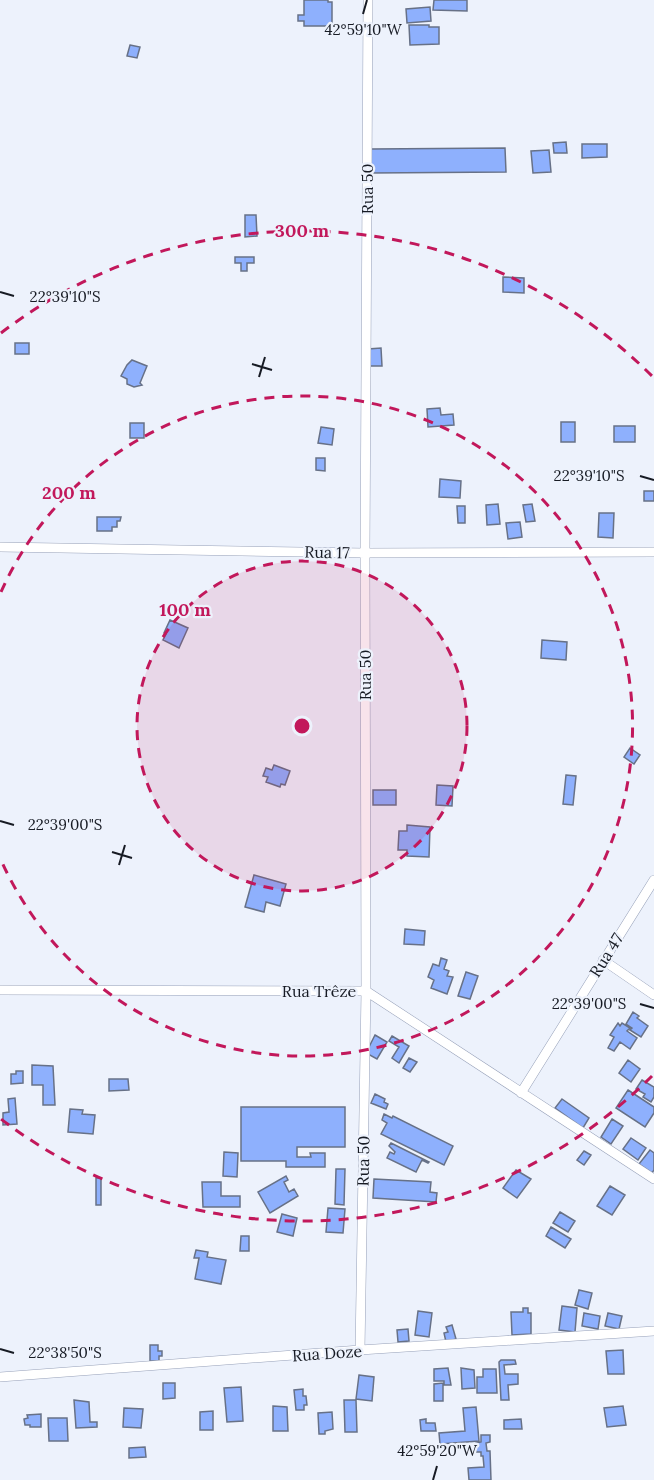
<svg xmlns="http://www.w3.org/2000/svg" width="654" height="1480" font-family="Lora,serif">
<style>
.building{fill:#8eb0fd;stroke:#677187;stroke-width:1.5}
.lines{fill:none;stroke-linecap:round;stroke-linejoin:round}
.street-casing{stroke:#97a1b9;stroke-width:10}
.street{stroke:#fff;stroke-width:9}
.ticks{fill:none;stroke:#171b24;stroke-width:2}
.ring{fill:none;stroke:#c2185b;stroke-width:3;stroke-dasharray:10 8}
.labels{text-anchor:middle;stroke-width:4.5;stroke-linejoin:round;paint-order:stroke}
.street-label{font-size:16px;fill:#171b24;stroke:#edf2fc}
.ticks-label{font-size:15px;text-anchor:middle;fill:#171b24;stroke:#edf2fc;stroke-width:4.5;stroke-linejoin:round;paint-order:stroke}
.centre{fill:#c2185b;stroke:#edf2fc;stroke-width:3}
.ring-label{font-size:18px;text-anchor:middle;font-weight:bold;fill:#c2185b;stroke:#edf2fc;stroke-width:4.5;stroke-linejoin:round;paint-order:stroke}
</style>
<rect width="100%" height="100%" fill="#edf2fc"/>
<path class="building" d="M304,0H328V2H332V26H304V21H298V15H304Z
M434,0H467V11L433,10Z
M430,7L431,21L407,23L406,9Z
M409,25H429V27H439V44L410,45Z
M130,45L140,47L137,58L127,56Z
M566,142L567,153H554L553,143Z
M582,144H607V157L582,158Z
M505,148L506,172L371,173V149Z
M549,150L551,172L533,173L531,151Z
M245,215H256L257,236L245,237Z
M235,257H254V263H247V271H241V263H235Z
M503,277L524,278V293L503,292Z
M15,343H29V354H15Z
M381,348L382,366H369L368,349Z
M132,360L147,366L140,383L142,385L134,387L127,384V379L121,376L127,365Z
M440,408L441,415L453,414L454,425L428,427L427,409Z
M561,422H575V442H561Z
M130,423H144V438H130Z
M614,426H635V442H614Z
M321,427L334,429L332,445L318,443Z
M316,458H325V471L316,470Z
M440,479L461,481L460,498L439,497Z
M644,491H654V501H644Z
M498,504L500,524L487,525L486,505Z
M532,504L535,521L526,522L523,505Z
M457,506H465V523H458Z
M599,513H614L613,538L598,537Z
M97,517H121L120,521H117V527H112V531H97Z
M520,522L522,537L508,539L506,523Z
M170,620L188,628L179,648L163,640L166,634L164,633Z
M542,640L567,642L566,660L541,658Z
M630,748L640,755L634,764L624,757Z
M274,765L290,771L285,785L281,784L280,787L266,782L268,777L263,776L266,768L272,770Z
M566,775L576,776L573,805L563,804Z
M437,785L453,786L452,806L436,805Z
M373,790H396V805H373Z
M407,825L430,827L429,857L407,856V850H398L399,831H407Z
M254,875L286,884L280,906L266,902L264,912L245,907Z
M405,929L425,931L424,945L404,944Z
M441,958L447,960L444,969L449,971L447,976L453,977L447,994L431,988L434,980L428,977L433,964L439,966Z
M466,972L478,976L470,999L458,996Z
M633,1012L639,1016L637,1018L648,1026L641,1037L630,1030L632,1028L626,1024Z
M618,1023L620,1026L622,1023L630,1028L627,1031L637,1038L630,1049L620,1042L614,1051L608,1048L614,1037L610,1035Z
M375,1035L387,1042L377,1059L366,1053Z
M392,1036L409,1046L399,1063L392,1058L399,1047L389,1041Z
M409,1058L417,1062L410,1072L403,1068Z
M628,1060L640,1069L631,1082L619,1073Z
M32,1065L53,1066L55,1105H43V1085H32Z
M16,1071H23V1083L11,1084V1074H16Z
M109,1079H128L129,1090L109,1091Z
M642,1080L654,1087V1097L651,1102L643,1097L645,1094L636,1089Z
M628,1090L654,1107V1113L645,1127L616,1108Z
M375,1094L385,1099L384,1102L388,1104L386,1109L371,1103Z
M15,1098L17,1124L3,1125V1113L9,1112L8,1099Z
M562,1099L589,1118L583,1128L555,1108Z
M241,1107H345V1147H297V1157H311L310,1153H325V1167H286V1161H241Z
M70,1109L83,1110L82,1114L95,1115L93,1134L68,1132Z
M384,1114L392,1118L393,1116L453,1146L444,1165L381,1134L387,1123L382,1120Z
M612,1119L623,1126L611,1144L601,1137Z
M631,1138L646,1148L638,1160L623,1149Z
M391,1143L429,1162L428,1163L422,1160L416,1172L387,1158L390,1152L394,1154L395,1152L389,1146Z
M650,1150L654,1153V1170L652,1173L639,1164Z
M584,1151L591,1155L584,1165L577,1160Z
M224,1152L238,1153L237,1177L223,1176Z
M336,1169H345L344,1205L335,1204Z
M516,1170L531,1179L517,1198L503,1188Z
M286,1176L288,1180L284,1182L289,1192L294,1189L298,1196L270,1213L258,1192Z
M96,1178H101V1205H96Z
M374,1179L431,1182L430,1192L437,1193L436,1202L373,1198Z
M202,1182H221V1196H240V1207H203Z
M610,1186L625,1195L612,1215L597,1206Z
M328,1208L345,1209L343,1233L326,1232Z
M560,1212L575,1221L568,1232L553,1223Z
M282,1214L297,1218L293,1236L277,1232Z
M551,1227L571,1239L565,1248L546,1236Z
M241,1236H249V1251H240Z
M196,1250L208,1252L207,1257L226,1260L221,1284L195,1279L199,1258H194Z
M579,1290L592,1293L588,1309L575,1305Z
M562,1306L577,1308L575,1332L559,1330Z
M523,1308H528V1313H531V1334L512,1335L511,1312H523Z
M418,1311L432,1313L429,1337L415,1335Z
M584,1313L600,1316L598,1329L582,1326Z
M608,1313L622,1316L619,1329L605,1326Z
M452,1325L456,1339L446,1342L444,1333L448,1332L446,1327Z
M408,1329L409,1341L398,1342L397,1330Z
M150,1345H158V1351H162V1356H159V1361H150Z
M623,1350L624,1374H608L606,1351Z
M501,1360H515L516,1364L504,1365L505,1374H518V1384L508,1385L509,1400H501L499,1362Z
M448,1368L451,1385H444V1381H434V1369Z
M461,1368L474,1370L475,1388L462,1389Z
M483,1369H496L497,1393H477V1377H483Z
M359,1375L374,1377L372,1401L356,1399Z
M163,1383H175V1398L163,1399Z
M443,1383V1401H434V1384Z
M241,1387L243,1421L227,1422L224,1388Z
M303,1389V1396H306L307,1405H304V1410H296L294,1390Z
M74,1400L89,1402L90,1422H97V1427L76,1428Z
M344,1400H356L357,1432H345Z
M273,1406L287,1407L288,1431H273Z
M623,1406L626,1425L607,1427L604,1408Z
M476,1407L479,1441L440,1444L439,1433L465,1431L463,1408Z
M124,1408L143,1409L141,1428L123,1427Z
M213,1411V1430H200V1412Z
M332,1412L333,1429L325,1431V1434H319L318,1413Z
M41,1414V1427H30V1425H25L24,1419L28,1418L27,1415Z
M48,1418H67L68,1441H49Z
M426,1419V1423H435L436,1431H421L420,1420Z
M521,1419L522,1429H504V1420Z
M481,1435H490V1442L486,1443L487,1451H490L491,1480H469L468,1468L484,1467L483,1456H481V1452H476V1443L481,1442Z
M145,1447L146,1457L129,1458V1448Z"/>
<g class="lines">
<defs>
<path id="street" d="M0,547L365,553L654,552
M603,960L654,995
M0,990L366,991L654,1179
M521,1093L654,880
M360,1350L366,991L365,553L368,0
M0,1377L360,1350L654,1331"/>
</defs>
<use href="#street" class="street-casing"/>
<use href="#street" class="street"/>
</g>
<path class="ticks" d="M363,14L367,0M0,292L14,296M252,364L272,370M259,377L265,357M640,476L654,480M0,821L14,825M112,852L132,858M119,865L125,845M640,1004L654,1008M0,1349L14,1353M433,1480L437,1466"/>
<circle cx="302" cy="726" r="165" fill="#c2185b" fill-opacity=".12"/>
<g class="ring">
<circle cx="302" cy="726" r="165"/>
<path d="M1 592A330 330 0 1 1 1 860"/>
<path d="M652 1076A495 495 0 0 1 1 1119M1 333A495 495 0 0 1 652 376"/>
</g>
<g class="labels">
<g class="street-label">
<text transform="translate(367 189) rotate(-90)" y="6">Rua 50</text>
<text transform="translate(327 552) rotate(1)" y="6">Rua 17</text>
<text transform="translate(365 675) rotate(-90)" y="6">Rua 50</text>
<text transform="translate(606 955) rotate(-58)" y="6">Rua 47</text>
<text x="319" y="997">Rua Trêze</text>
<text transform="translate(363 1161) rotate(-89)" y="6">Rua 50</text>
<text transform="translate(327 1353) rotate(-4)" y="6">Rua Doze</text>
</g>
</g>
<g class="ticks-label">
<text x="363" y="35">42°59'10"W</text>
<text x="65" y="302">22°39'10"S</text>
<text x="589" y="481">22°39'10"S</text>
<text x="65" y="830">22°39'00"S</text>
<text x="589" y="1009">22°39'00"S</text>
<text x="65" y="1358">22°38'50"S</text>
<text x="437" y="1456">42°59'20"W</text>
</g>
<circle cx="302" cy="726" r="9" class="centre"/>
<g class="ring-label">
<text x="302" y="237">300 m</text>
<text x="69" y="499">200 m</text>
<text x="185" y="616">100 m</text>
</g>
</svg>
